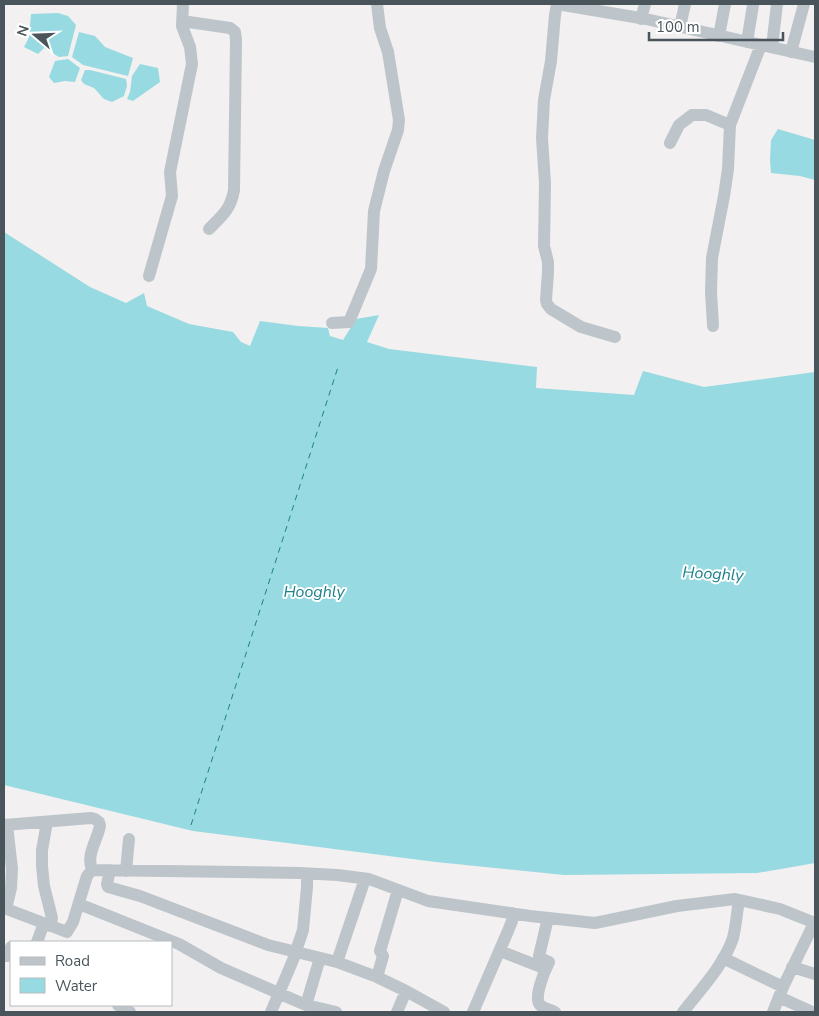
<svg xmlns="http://www.w3.org/2000/svg" width="819" height="1016" font-family="'Nunito Sans',sans-serif">
<style>
.water{fill:#97dae1}
.lines{fill:none;stroke-linecap:round;stroke-linejoin:round}
.ferry{stroke:#1d818c;stroke-width:1;stroke-dasharray:6 5;stroke-linecap:butt}
.minor{stroke:#bdc5cb;stroke-width:12}
.labels{text-anchor:middle;stroke-width:4;stroke-linejoin:round;paint-order:stroke}
.water-label{font-size:16px;font-style:italic;fill:#1d818c;stroke:#fff}
</style>
<rect width="100%" height="100%" fill="#f2f0f0"/>
<path class="water" d="M58,13L68,16L76,25L68,56L59,57L44,48L38,54L24,47L29,37L31,14Z
M79,32L95,36L105,47L133,58L128,76L83,65L72,57Z
M68,59L80,68L75,82L65,81L54,83L49,77L55,61Z
M140,64L158,68L160,82L133,101L127,99L130,92L132,76Z
M85,70H90L126,79L127,86L124,96L112,102L104,99L94,88L84,84L81,80Z
M778,129L815,140V180L800,176L771,173L770,160L771,140Z
M4,232L90,287L126,303L144,293L147,306L189,324L233,332L241,342L250,346L260,321L298,326L328,328L330,336L343,340L356,319L379,315L367,342L389,349L537,367L536,388L634,395L643,371L704,387L815,372V863L757,873L564,875L436,862L193,831L4,785Z"/>
<g class="lines">
<path class="ferry" d="M191,825L338,367"/>
<path class="minor" d="M557,4L555,15L551,61L544,100L542,138L545,183L544,246L548,262V272L546,300L547,304L551,309L581,327L615,337
M557,4L646,19L815,57
M641,19L645,4
M182,21L230,28L235,32L236,40L234,190C231,209 222,216 209,229
M680,27L685,4
M719,36L725,4
M747,42L753,5
M772,47L777,4
M791,52L804,4
M670,143L679,125L692,115H706L730,125
M149,276L172,196L170,172L192,64L190,47L182,26L183,4
M332,323L349,322L371,269L374,211L384,171L398,130L399,120L388,52L380,28L377,4
M713,326L711,292L712,258L724,196L728,169L730,125L761,45
M47,822L42,850V866L44,886L52,918L50,926
M4,825L91,818L95,819L99,822L100,826C97,841 86,854 92,870
M110,870L107,884L108,887L140,896L268,945L337,962L377,977L406,991L444,1012
M126,871L129,839
M79,904L179,944L221,968L299,1002L306,1005L336,1012
M4,908L67,932L73,922L87,876L92,870L300,873L337,875L369,879L428,901L530,916L595,923L677,906L735,899L780,909L815,923
M6,909L11,888L12,869L7,825
M548,918L539,956L540,958L549,962C545,970 533,998 540,1005C543,1008 551,1010 555,1012
M37,942L44,923
M500,951L546,969
M4,956H7L11,947
M723,958L783,987
M337,962L365,879
M792,967L815,974
M377,977L383,956L380,951L398,890
M779,997L812,1012
M118,1005L130,1012
M306,1005L320,958
M271,1012L293,960L303,930L307,887V874
M397,1012L406,991
M473,1012L508,931L512,921V913
M683,1012C700,990 724,965 733,938C736,926 737,912 739,900
M773,1012L783,987L814,923"/>
</g>
<g class="labels">
<g class="water-label">
<text transform="translate(713 573) rotate(3)" y="6">Hooghly</text>
<text x="314" y="597">Hooghly</text>
</g>
</g>
<rect width="819" height="1016" fill="none" stroke="#4a555b" stroke-width="10"/>
<rect x="10" y="941" width="162" height="65" fill="#ffffff" stroke="#b7bbbd"/>
<rect x="20" y="957" width="25" height="8" fill="#bdc5cb" stroke="#b7bbbd"/>
<text x="55" y="966" font-size="15" fill="#4a555b">Road</text>
<rect x="20" y="978" width="25" height="15" fill="#97dae1" stroke="#b7bbbd"/>
<text x="55" y="991" font-size="15" fill="#4a555b">Water</text>
<g transform="translate(35 35) rotate(289)" stroke="#ffffff" stroke-width="4" paint-order="stroke">
<path d="M0-4L9 19L0 12L-9 19Z" fill="#4a555b"/>
<text y="-8" font-size="14" font-weight="bold" text-anchor="middle" fill="#4a555b">N</text>
</g>
<path d="M649 32v8h134v-8" fill="none" stroke="#4a555b" stroke-width="2.5"/>
<text x="656" y="32" font-size="15" fill="#4a555b" stroke="#ffffff" stroke-width="4" paint-order="stroke">100 m</text>
</svg>
